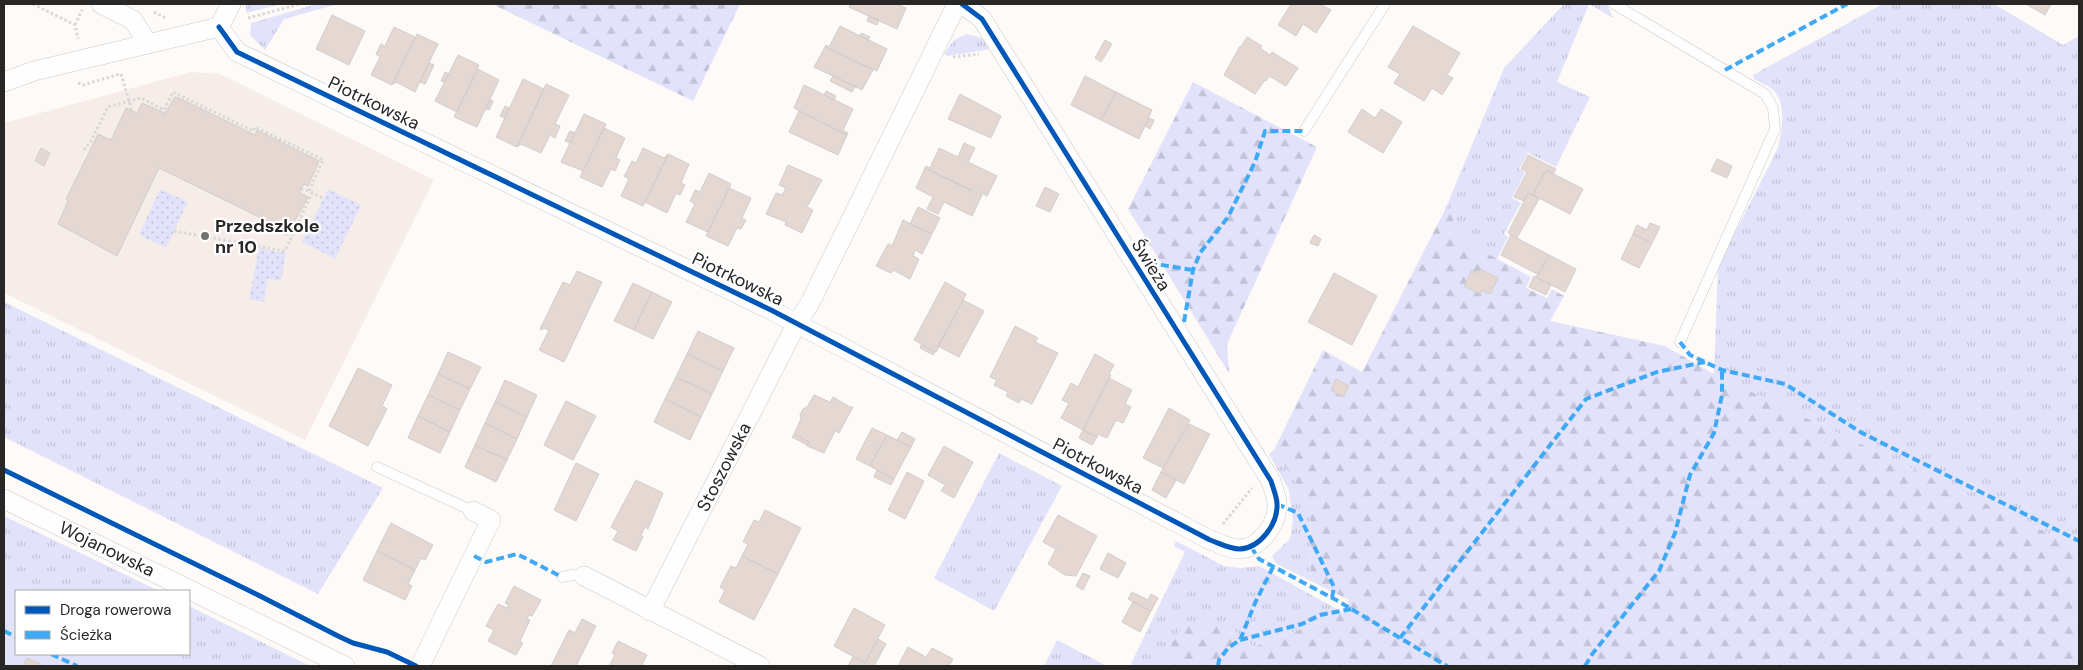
<svg xmlns="http://www.w3.org/2000/svg" width="2083" height="670" font-family="'DM Sans',sans-serif">
<style>
.built{fill:#f7ede8}
.grass{fill:url(#grass-tufts)}
.forest{fill:url(#forest-firs)}
.park{fill:url(#park-dots)}
.garden{fill:#e2e3fb}
.building{fill:#e5d7d1;stroke:#d0cecd}
.lines{fill:none;stroke-linecap:round;stroke-linejoin:round}
.lane-casing{stroke:#cccac8;stroke-width:11}
.street-casing{stroke:#cccac8;stroke-width:20}
.path{stroke:#d9d8d8;stroke-width:3;stroke-dasharray:2.5 2.5;stroke-linecap:butt}
.lane{stroke:#fffefe;stroke-width:10}
.street{stroke:#fffefe;stroke-width:19}
.quiet{stroke:#3fa9f5;stroke-width:4;stroke-dasharray:8 4;stroke-linecap:butt}
.cycleway-casing{stroke:#fff;stroke-width:8}
.cycleway{stroke:#0057b8;stroke-width:5}
.poi-dot{fill:#73716f;stroke:#fff;stroke-width:2}
.labels{text-anchor:middle;stroke-width:4.5;stroke-linejoin:round;paint-order:stroke}
.street-label{font-size:18px;fill:#292725;stroke:#fff}
.poi-label{font-size:18px;font-weight:bold;fill:#292725;stroke:#fff;text-anchor:start}
</style>
<defs>
<pattern id="grass-tufts" width="24" height="20" patternUnits="userSpaceOnUse" patternTransform="scale(1.25)"><rect width="24" height="20" fill="#e2e3fb"/><path d="M3 7l-1-3M5 7V3M7 7l1-3M15 17l-1-3M17 17v-4M19 17l1-3" fill="none" stroke="#c2c3d7"/></pattern>
<pattern id="forest-firs" width="22" height="20" patternUnits="userSpaceOnUse" patternTransform="scale(1.25)"><rect width="22" height="20" fill="#e2e3fb"/><path d="M5 1l3.5 6h-7zM16 11l3.5 6h-7z" fill="#c2c3d7"/></pattern>
<pattern id="park-dots" width="8" height="8" patternUnits="userSpaceOnUse" patternTransform="scale(1.25)"><rect width="8" height="8" fill="#e2e3fb"/><path d="M2 2h.1M6 6h.1" fill="none" stroke="#c2c3d7" stroke-width="1.8" stroke-linecap="round"/></pattern>
</defs>
<rect width="100%" height="100%" fill="#fdfaf8"/>
<path class="built" d="M191,72L220,74L434,180L305,440L4,293V123Z"/>
<path class="grass" d="M246,4H281L246,13Z
M317,4H338L284,19L265,50L250,35L251,23Z
M1564,4H1607L1613,18L1589,4L1557,82L1590,97L1556,167L1528,153L1519,169L1525,173L1512,198L1521,203L1504,234L1508,237L1497,259L1450,234L1445,210L1504,68Z
M1883,4H1994L2063,45L2079,36V548L1714,374L1718,266L1778,148C1782,132 1787,100 1772,89C1767,85 1760,83 1754,79L1753,75Z
M967,34L982,38L991,49L947,56L944,54L954,40Z
M4,302L383,488L318,594L4,437Z
M1274,450L1310,504L1311,581L1275,563L1272,556L1290,539L1293,520L1289,490L1269,454Z
M999,453L1062,486L994,611L934,578Z
M4,516L159,591H35L4,575Z
M1176,541L1224,566L1241,568L1259,566L1344,613L1254,647L1224,623L1167,642L1164,666H1130L1185,552L1174,546Z
M189,606L310,666H183L158,654H189Z
M1057,640L1107,666H1044Z"/>
<path class="forest" d="M492,4H740L693,101Z
M1193,82L1317,147L1227,344L1229,373L1128,209Z
M1445,210L1454,217L1451,234L1531,277L1526,288L1547,298L1552,289L1564,296L1550,321L1665,346L1714,374L2079,548V666H1164L1167,642L1186,625L1224,623L1254,647L1344,613L1349,600L1311,581L1310,504L1274,450L1323,350L1362,372Z"/>
<path class="park" d="M160,189L188,202L166,248L139,235Z
M328,189L361,205L335,259L302,242Z
M259,248L286,253L281,281L268,279L264,302L249,299Z"/>
<path class="garden" d="M4,575L35,591H16V654H158L183,666H4Z"/>
<path class="building" d="M851,4H897L906,8L897,29L849,7Z
M1291,4H1320L1331,10L1316,33L1303,24L1296,36L1278,25Z
M2026,4H2051L2045,15Z
M332,15L365,31L349,65L316,49Z
M869,16L879,20L877,25L867,21Z
M840,26L887,49L877,71L825,47L826,45L829,47Z
M1413,26L1460,53L1447,75L1453,78L1442,95L1432,88L1424,101L1394,83L1400,74L1388,67Z
M394,27L415,37L392,85L371,75L380,57L376,54L381,44L385,46Z
M861,33L870,37L868,40L860,36Z
M417,34L438,44L415,92L396,82L393,84Z
M1247,37L1262,46L1260,48L1270,55L1272,52L1298,68L1286,86L1269,76L1266,81L1265,80L1255,94L1224,75L1240,46L1241,47Z
M1105,40L1112,44L1101,62L1095,58Z
M825,47L873,70L862,90L814,67Z
M458,55L479,65L457,112L435,101Z
M429,63L434,65L425,84L420,82Z
M478,69L499,80L477,127L454,117Z
M445,72L449,74L445,82L441,81Z
M833,76L855,86L852,92L830,81Z
M1085,76L1116,92L1101,120L1071,105Z
M523,79L544,89L517,147L496,137Z
M546,84L569,95L555,124L560,126L555,138L550,135L541,153L521,144L517,147Z
M804,85L853,109L843,130L848,133L847,135L794,108Z
M826,91L836,96L834,100L824,95Z
M1116,92L1152,110L1139,139L1101,120Z
M960,94L1001,116L991,138L948,119Z
M175,97L179,98L255,135L257,130L319,161L308,186L304,184L299,192L308,197L287,235L262,222L263,219L159,168L117,256L58,224L68,201L66,199L98,134L111,140L126,108L137,113L142,103L165,113Z
M490,100L493,101L489,110L486,109Z
M505,106L509,108L505,118L500,116Z
M1362,109L1375,118L1381,109L1402,122L1383,153L1348,132Z
M799,111L847,135L838,155L789,132Z
M584,114L606,124L583,171L561,162Z
M1149,118L1154,120L1150,129L1145,126Z
M604,128L625,138L616,158L620,160L615,171L611,169L602,187L580,177Z
M570,131L575,133L570,143L565,141Z
M964,143L975,148L968,162L997,176L987,196L973,189L972,191L925,168L926,166L930,168L939,148L958,157Z
M41,148L50,153L44,166L35,161Z
M643,148L664,158L668,154L643,206L621,196L629,179L624,176L626,173L632,161L636,163Z
M668,154L689,164L681,183L685,185L680,195L676,193L667,213L645,202Z
M1528,155L1556,169L1553,174L1546,170L1533,195L1528,193L1524,201L1514,197L1527,172L1521,169Z
M1717,159L1732,166L1727,178L1711,171Z
M788,165L822,180L807,207L813,210L802,233L785,225L786,222L766,214L776,193L782,195L786,188L779,185Z
M925,168L982,195L972,216L944,202L938,214L927,209L933,197L916,188Z
M1546,170L1583,189L1570,214L1533,195Z
M709,173L731,184L708,232L686,222L695,204L690,201L695,190L700,192Z
M1045,187L1059,194L1050,212L1036,206Z
M729,188L751,198L742,218L746,220L741,229L737,228L728,246L706,236Z
M1528,193L1539,199L1517,238L1508,233Z
M918,207L940,218L932,234L910,224Z
M903,220L932,234L922,254L915,250L913,256L919,259L910,279L893,270L891,273L876,266L888,244L892,246Z
M1650,223L1660,227L1652,243L1633,234L1637,225L1647,230Z
M1633,234L1652,243L1639,268L1621,259Z
M1314,235L1321,239L1318,246L1310,243Z
M1511,235L1549,255L1539,275L1501,255Z
M1549,255L1576,269L1565,292L1536,277Z
M1480,269L1498,278L1490,294L1482,290L1480,294L1464,286L1472,270L1478,273Z
M577,271L602,282L564,362L539,350L549,330L543,328L542,330L540,329L563,282L570,285Z
M1334,273L1377,296L1352,345L1308,322Z
M1534,276L1551,285L1546,295L1529,287Z
M945,282L966,294L936,352L914,340Z
M633,283L652,292L634,330L614,321Z
M652,292L672,302L653,339L634,330Z
M963,300L984,311L959,357L938,346Z
M1015,326L1038,338L1035,342L1058,353L1032,404L1021,399L1019,403L1006,396L1008,392L994,385L997,380L990,377Z
M698,331L734,348L723,371L687,354Z
M921,345L935,352L933,355L920,348Z
M448,352L481,367L470,389L438,374Z
M687,354L723,371L712,394L676,377Z
M1095,354L1114,365L1109,374L1111,375L1083,430L1061,418L1069,403L1062,400L1071,383L1078,387Z
M358,368L392,385L382,406L387,409L368,446L329,426Z
M438,374L470,389L460,410L428,395Z
M676,377L712,394L701,417L665,399Z
M1109,378L1132,390L1125,404L1131,407L1123,423L1116,420L1107,438L1098,434L1097,437L1083,430Z
M1336,379L1349,386L1343,397L1331,390Z
M505,380L537,395L527,417L495,402Z
M428,395L460,410L450,432L418,416Z
M814,395L830,402L833,397L850,407H853L839,433L835,431L824,453L807,446L809,442L794,434L801,419L800,415L803,409L807,407Z
M665,399L701,417L690,440L654,422Z
M566,401L596,416L573,460L544,445Z
M495,402L527,417L517,439L485,423Z
M1169,408L1190,420L1163,468L1143,458Z
M418,416L450,432L440,453L408,438Z
M485,423L517,439L507,460L475,445Z
M1189,424L1210,434L1184,484L1161,472Z
M872,428L887,435L870,466L856,459Z
M1083,430L1097,437L1092,445L1079,438Z
M902,432L915,439L911,447L897,440Z
M794,434L809,442L807,445L792,437Z
M887,435L911,447L894,479L870,466Z
M475,445L507,460L496,482L465,467Z
M944,446L973,462L954,498L941,491L945,485L928,475Z
M576,463L599,474L576,521L554,510Z
M877,470L894,479L891,485L874,477Z
M907,472L924,481L905,519L888,510Z
M1161,472L1176,480L1166,498L1152,490Z
M636,480L663,493L648,529L645,527L641,535L643,537L636,551L613,540L618,531L611,527Z
M765,510L801,528L778,574L742,556L748,544L743,542L754,520L759,522Z
M1058,515L1097,536L1076,576L1065,575L1048,564L1056,549L1043,542Z
M391,523L433,545L425,560L421,558L415,570L377,551Z
M377,551L415,570L408,584L412,586L405,600L363,580Z
M1108,553L1126,563L1118,578L1100,569Z
M742,556L778,574L754,620L719,602L725,590L720,587L731,566L736,568Z
M1083,573L1090,576L1083,590L1076,586Z
M514,586L541,600L532,616L529,615L527,619L530,620L520,641L523,643L516,655L488,641L494,630L486,626L498,604L507,608L509,605L505,603Z
M1132,592L1148,600L1151,594L1158,598L1151,611L1128,599Z
M1133,602L1151,611L1140,632L1122,622Z
M854,608L885,625L865,663L834,646Z
M582,619L596,626L576,666H551L569,630L575,633Z
M878,639L886,644L874,666H848L853,657L865,663Z
M618,641L647,655L642,665L646,666H609L615,655L612,653Z
M908,647L926,657L932,648L953,659L949,666H898Z
M27,658L41,664L40,666H23Z"/>
<g class="lines">
<defs>
<path id="lane" d="M1614,4L1765,94L1773,108L1775,129L1680,342
M1304,131L1385,4
M377,467L473,511
M562,577L572,575L584,576"/>
<path id="street" d="M101,4L133,20L148,44
M219,27L237,52L771,310L1210,540C1219,543 1229,549 1240,549C1260,548 1278,524 1277,504C1277,497 1273,488 1271,481L982,19L962,4
M219,27L231,4
M4,82L34,71L219,27
M4,499L345,666
M584,576L760,666
M650,611L797,323L810,303L957,4
M420,666L491,520L473,511"/>
</defs>
<use href="#lane" class="lane-casing"/>
<use href="#street" class="street-casing"/>
<path class="path" d="M33,4L75,25L78,39
M154,12L166,18
M248,18L300,4
M75,25L82,10
M953,57L979,54
M121,74L132,111
M78,83L83,85L120,74
M84,150L91,141L108,107L141,98L164,110L173,92L253,131L255,127L323,160L309,191L323,198
M301,189L309,191
M174,231L285,251L312,193
M1223,524L1252,488"/>
<use href="#lane" class="lane"/>
<use href="#street" class="street"/>
<path class="quiet" d="M1725,70L1847,4
M1149,263L1193,270
M1184,322L1193,270L1200,253L1228,217L1255,162L1265,131H1304
M1680,342L1690,355L1722,370L1785,384L1862,433L2079,541
M1277,504L1298,513L1334,587L1332,598
M1251,547L1259,559L1338,601L1447,666
M474,556L486,562L517,554L562,577
M4,631L16,637
M1400,638L1586,399L1657,372L1705,362
M1240,640L1302,624L1320,615L1351,609
M51,654L77,666
M1218,666L1219,660L1228,648L1240,640L1255,603L1273,567
M1585,666L1593,653L1659,571L1675,533L1690,475L1714,433L1722,395V370"/>
<defs>
<path id="cycleway" d="M219,27L237,52L771,310L1210,540C1219,543 1229,549 1240,549C1260,548 1278,524 1277,504C1277,497 1273,488 1271,481L982,19L962,4
M4,470L262,597L338,636L353,643L387,652L416,666"/>
</defs>
<use href="#cycleway" class="cycleway-casing"/>
<use href="#cycleway" class="cycleway"/>
</g>
<circle class="poi-dot" cx="205" cy="236" r="5"/>
<g class="labels">
<g class="street-label">
<text transform="translate(374 103) rotate(26)" y="6">Piotrkowska</text>
<text transform="translate(1151 265) rotate(58)" y="6">Świeża</text>
<text transform="translate(738 279) rotate(26)" y="6">Piotrkowska</text>
<text transform="translate(1098 466) rotate(28)" y="6">Piotrkowska</text>
<text transform="translate(724 467) rotate(-63)" y="6">Stoszowska</text>
<text transform="translate(107 549) rotate(26)" y="6">Wojanowska</text>
</g>
<g class="poi-label">
<text x="215" y="232">Przedszkole<tspan x="215" dy="21">nr 10</tspan></text>
</g>
</g>
<rect width="2083" height="670" fill="none" stroke="#292725" stroke-width="10"/>
<rect x="15" y="590" width="175" height="65" fill="#ffffff" stroke="#a9a9a8"/>
<rect x="25" y="606" width="25" height="8" fill="#0057b8" stroke="#a9a9a8"/>
<text x="60" y="615" font-size="15" fill="#292725">Droga rowerowa</text>
<rect x="25" y="631" width="25" height="8" fill="#3fa9f5" stroke="#a9a9a8"/>
<text x="60" y="640" font-size="15" fill="#292725">Ścieżka</text>
</svg>
